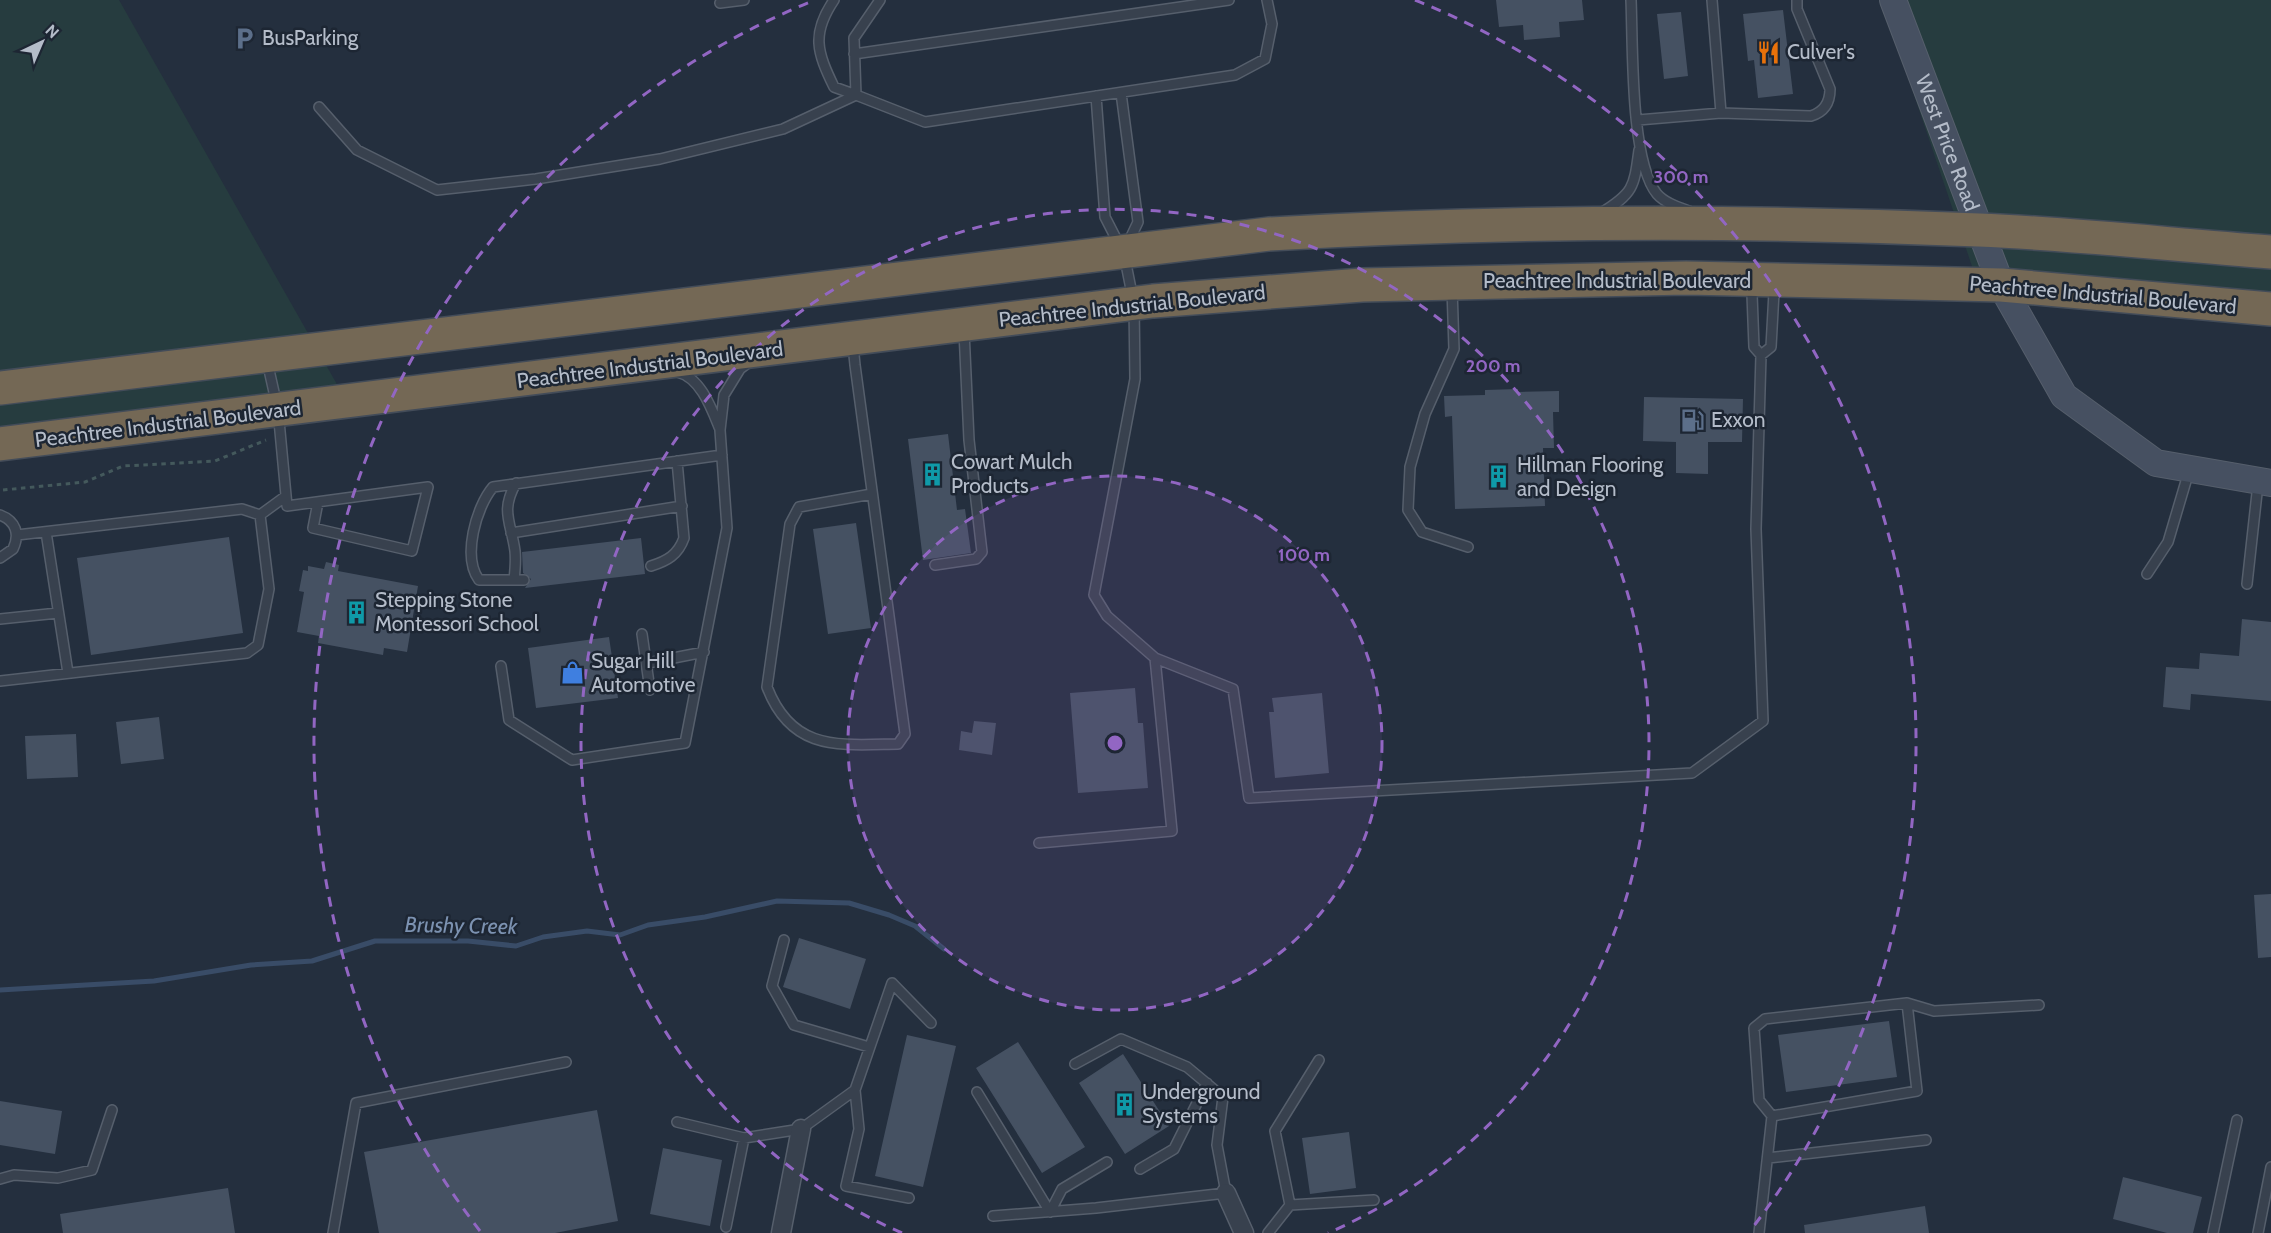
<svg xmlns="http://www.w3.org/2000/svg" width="2271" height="1233" font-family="Cabin,sans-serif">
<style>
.green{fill:#263c3f}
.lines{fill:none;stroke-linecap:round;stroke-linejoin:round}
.stream{stroke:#394c67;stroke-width:5}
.building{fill:#455162}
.lane-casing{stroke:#565f6c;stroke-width:12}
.street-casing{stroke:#565f6c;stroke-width:21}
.secondary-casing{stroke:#565f6c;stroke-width:28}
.highway-casing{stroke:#434c59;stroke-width:36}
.path{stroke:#44595c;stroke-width:3;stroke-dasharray:4.5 4.5;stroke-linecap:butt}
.lane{stroke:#38414e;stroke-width:9}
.street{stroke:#38414e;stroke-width:18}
.secondary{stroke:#465061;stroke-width:26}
.highway{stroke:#746855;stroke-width:33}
.ring{fill:none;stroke:#9266c3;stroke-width:3;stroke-dasharray:10 8}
.labels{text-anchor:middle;stroke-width:5;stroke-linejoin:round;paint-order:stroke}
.poi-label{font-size:21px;fill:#b4bcc9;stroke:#1d2633;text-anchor:start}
.street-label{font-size:21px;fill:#b4bcc9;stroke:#1d2633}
.water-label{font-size:22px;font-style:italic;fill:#7c92b1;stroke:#1d2633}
.centre{fill:#9266c3;stroke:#1d2633;stroke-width:3}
.ring-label{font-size:18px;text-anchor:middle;font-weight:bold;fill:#9266c3;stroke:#1d2633;stroke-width:5;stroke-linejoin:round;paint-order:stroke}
</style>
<rect width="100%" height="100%" fill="#242f3e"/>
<path class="green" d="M0,0H119L351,409L0,448Z
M1882,0H2271V312L1980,290Z"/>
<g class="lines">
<path class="stream" d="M0,990L154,981L251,965L312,961L375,941H468L516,946L543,937L587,931L620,935L648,925L705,917L777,901L849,903L889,915L915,926L944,949"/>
</g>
<path class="building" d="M1496,0H1582L1584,20L1559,22L1560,37L1524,40L1523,25L1499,27Z
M1783,10L1793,94L1758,98L1754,60L1748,61L1743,14Z
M1681,12L1688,76L1664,79L1657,14Z
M1518,389V392L1559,391V412H1553L1554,448H1543L1545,506L1455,509L1452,416L1445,417L1444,396L1485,395V390Z
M1644,397L1743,399L1742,442H1708V474L1676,473V442L1643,441Z
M948,434L957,510L965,509L971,553L923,560L908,439Z
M856,523L871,628L828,634L813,529Z
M229,537L243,633L91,655L77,558Z
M641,538L645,574L525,588L531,579L523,573L522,552Z
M326,562L339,565L338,571L418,586L407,652L384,648L383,655L318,643L319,636L297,632L304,592L299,591L303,570L308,571V566L324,569Z
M2242,619L2271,622V701L2191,694L2190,710L2163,707L2166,667L2199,669L2200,653L2239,656Z
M609,637L618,698L536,708L528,648Z
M1135,688L1138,723H1143L1148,788L1078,793L1070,693Z
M1322,693L1329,773L1275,778L1269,712H1274L1272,698Z
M159,717L164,759L121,764L116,722Z
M974,721L996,723L992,755L959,750L961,731L972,733Z
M76,734L78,777L27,779L25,736Z
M2271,894V957L2258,958L2254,895Z
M799,938L866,959L850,1009L783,987Z
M1889,1021L1897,1077L1786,1092L1778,1035Z
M907,1035L956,1046L923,1187L875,1176Z
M1018,1042L1085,1147L1042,1173L976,1068Z
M1123,1054L1169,1126L1125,1154L1079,1083Z
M0,1101L62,1111L55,1154L0,1145Z
M597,1110L618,1221L555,1233H379L364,1152Z
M1349,1132L1356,1188L1310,1194L1302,1138Z
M663,1148L722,1160L710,1226L650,1214Z
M2123,1177L2202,1197L2193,1233H2167L2113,1219Z
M228,1188L235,1233H63L60,1214Z
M1925,1206L1929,1233H1805L1804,1225Z"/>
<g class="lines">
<defs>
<path id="lane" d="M834,0C811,34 817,52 834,87L856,95
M880,0L854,38L856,95L925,122L1235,75L1265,59L1272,24L1267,0
M1631,0C1633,45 1630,161 1657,194C1665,203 1678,207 1689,211
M1712,0L1721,113
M720,3L744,0
M854,54L1229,0
M1121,93L1138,222L1128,243
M319,107L357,150L437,190L536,179L660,159L783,129L856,95
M1638,120L1721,113L1811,116C1824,112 1830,103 1830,89L1797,9V0
M1601,213C1634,193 1634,187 1639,150
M1764,280L1774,292L1771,347L1761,355L1754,347L1752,294Z
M1452,288L1454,349L1425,414L1410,467L1408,510L1422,532L1468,547
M853,345L855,365L905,734L898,744C839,745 792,752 767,687L790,524L799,507L872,494
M267,361L278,410L287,506L428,487L412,551L313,528L318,502
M677,372C700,377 711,407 719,427
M0,515C16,521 20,534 13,549L0,558
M260,515L286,496
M46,532L68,673
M511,533L682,506
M935,565L976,559L982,552L969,440L964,331
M651,566C667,561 678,555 684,538L677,461
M2147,574L2168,542L2189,471
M514,580C515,571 516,560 515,551C511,522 500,511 516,483
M524,580H479C462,557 476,507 493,487L722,455
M2247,584L2258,484
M0,619L58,613
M642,634L650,690
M1155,658L1233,689L1249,798L1692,773L1763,721L1756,529L1761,355
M648,663L704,652
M501,666L509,720L572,760L685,743L727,528L720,430L724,395L740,369L748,363
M0,681L247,653L258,645L269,589L260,515L242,509L17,535
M1039,843L1172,831L1155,658L1107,616L1094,595L1135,379L1134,304L1124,254L1105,217L1096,96
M784,940L772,986L794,1025L869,1047
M1907,1003L1934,1011L2039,1005
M855,1090L859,1129L846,1186L909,1198
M977,1092L1050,1212
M677,1122L744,1138L801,1129L855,1090L892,983L931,1023
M1768,1158L1926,1140
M1140,1169L1174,1149L1207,1083
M0,1179L14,1175L58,1178L92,1170L112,1110
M1290,1205L1275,1131L1319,1060
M1050,1212L1062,1189L1107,1162
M993,1216L1096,1208L1226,1193L1217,1145L1223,1097L1187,1067L1121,1039L1075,1064
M726,1227L744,1138
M333,1233L356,1103L566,1062
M1268,1233L1290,1205L1374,1200
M1759,1233L1772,1116L1759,1100L1754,1028L1765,1019L1907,1003L1917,1091L1772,1116
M2213,1233L2237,1120
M2258,1233L2271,1167"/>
<path id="street" d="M1226,1193L1244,1233
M781,1233L801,1129"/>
<g id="secondary">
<path id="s1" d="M1893,0L2001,285L2064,396L2156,463L2271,483"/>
</g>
<path id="highway" d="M0,388L1269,234C1505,221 1743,220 1979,230C2077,234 2174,245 2271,252
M0,444L1153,301L1362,285L1686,278L2001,285L2271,309"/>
</defs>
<use href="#lane" class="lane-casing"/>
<use href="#street" class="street-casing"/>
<use href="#secondary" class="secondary-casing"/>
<use href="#highway" class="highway-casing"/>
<path class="path" d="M3,490L85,482L123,466L215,461L266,440"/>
<use href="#lane" class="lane"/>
<use href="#street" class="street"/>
<use href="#secondary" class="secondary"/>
<use href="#highway" class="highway"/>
</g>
<circle cx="1115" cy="743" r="267" fill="#9266c3" fill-opacity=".12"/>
<g class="ring">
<circle cx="1115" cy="743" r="267"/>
<path d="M902 1233A534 534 0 1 1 1328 1233"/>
<path d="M480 1231A801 801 0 0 1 815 0M1415 0A801 801 0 0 1 1750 1231"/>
</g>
<defs>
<symbol id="parking-bare" viewBox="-9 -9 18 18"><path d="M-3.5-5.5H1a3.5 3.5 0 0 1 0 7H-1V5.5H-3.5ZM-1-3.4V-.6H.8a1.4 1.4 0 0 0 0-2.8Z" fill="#5c6f8a" stroke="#1d2633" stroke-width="2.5" paint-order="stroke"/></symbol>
<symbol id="restaurant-bare" viewBox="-9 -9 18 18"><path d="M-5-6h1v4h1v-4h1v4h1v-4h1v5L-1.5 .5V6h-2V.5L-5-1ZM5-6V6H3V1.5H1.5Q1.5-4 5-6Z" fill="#e8710a" stroke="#1d2633" stroke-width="2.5" paint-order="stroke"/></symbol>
<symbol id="fuel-bare" viewBox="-9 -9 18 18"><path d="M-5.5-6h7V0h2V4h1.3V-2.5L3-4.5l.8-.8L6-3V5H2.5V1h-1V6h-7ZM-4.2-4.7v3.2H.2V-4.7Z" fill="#5c6f8a" stroke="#1d2633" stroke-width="2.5" paint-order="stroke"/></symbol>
<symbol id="building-bare" viewBox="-9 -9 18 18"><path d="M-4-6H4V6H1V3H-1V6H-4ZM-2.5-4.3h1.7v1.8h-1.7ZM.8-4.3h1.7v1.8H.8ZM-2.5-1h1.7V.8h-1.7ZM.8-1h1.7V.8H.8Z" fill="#0f9aa8" stroke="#1d2633" stroke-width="2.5" paint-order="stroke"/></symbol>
<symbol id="shop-bare" viewBox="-9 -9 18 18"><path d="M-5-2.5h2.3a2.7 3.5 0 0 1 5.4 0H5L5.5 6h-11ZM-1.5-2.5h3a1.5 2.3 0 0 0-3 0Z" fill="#3f7fe0" stroke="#1d2633" stroke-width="2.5" paint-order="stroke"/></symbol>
</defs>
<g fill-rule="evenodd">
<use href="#parking-bare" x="228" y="22" width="33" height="33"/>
<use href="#restaurant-bare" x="1752" y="36" width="33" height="33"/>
<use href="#fuel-bare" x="1676" y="404" width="33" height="33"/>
<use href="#building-bare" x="916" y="458" width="33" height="33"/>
<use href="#building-bare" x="1482" y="460" width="33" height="33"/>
<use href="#building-bare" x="340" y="596" width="33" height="33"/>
<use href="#shop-bare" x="556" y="656" width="33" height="33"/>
<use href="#building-bare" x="1108" y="1088" width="33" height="33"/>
</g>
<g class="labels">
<g class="poi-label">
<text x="262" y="45">BusParking</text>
<text x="1787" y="59">Culver's</text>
<text x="1711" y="427">Exxon</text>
<text x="951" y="469">Cowart Mulch<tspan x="951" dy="24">Products</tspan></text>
<text x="1517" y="472">Hillman Flooring<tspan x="1517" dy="24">and Design</tspan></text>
<text x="375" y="607">Stepping Stone<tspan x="375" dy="24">Montessori School</tspan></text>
<text x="591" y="668">Sugar Hill<tspan x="591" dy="24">Automotive</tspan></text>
<text x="1142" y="1099">Underground<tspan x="1142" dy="24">Systems</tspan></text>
</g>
<g class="street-label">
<text dy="7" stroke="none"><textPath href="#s1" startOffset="153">West Price Road</textPath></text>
<text x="1617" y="288">Peachtree Industrial Boulevard</text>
<text transform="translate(2103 295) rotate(5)" y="7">Peachtree Industrial Boulevard</text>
<text transform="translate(1132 306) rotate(-6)" y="7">Peachtree Industrial Boulevard</text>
<text transform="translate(650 365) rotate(-7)" y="7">Peachtree Industrial Boulevard</text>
<text transform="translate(168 424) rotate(-7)" y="7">Peachtree Industrial Boulevard</text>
</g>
<g class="water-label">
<text transform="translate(461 925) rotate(1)" y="8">Brushy Creek</text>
</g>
</g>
<circle cx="1115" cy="743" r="9" class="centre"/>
<g class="ring-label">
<text x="1681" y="183">300 m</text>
<text x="1493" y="372">200 m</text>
<text x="1304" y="561">100 m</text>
</g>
<g transform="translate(42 42) rotate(44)" stroke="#1d2633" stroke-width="4.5" paint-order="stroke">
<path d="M0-4.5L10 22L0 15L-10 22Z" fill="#b4bcc9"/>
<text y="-9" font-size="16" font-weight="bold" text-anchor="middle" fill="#b4bcc9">N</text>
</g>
</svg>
